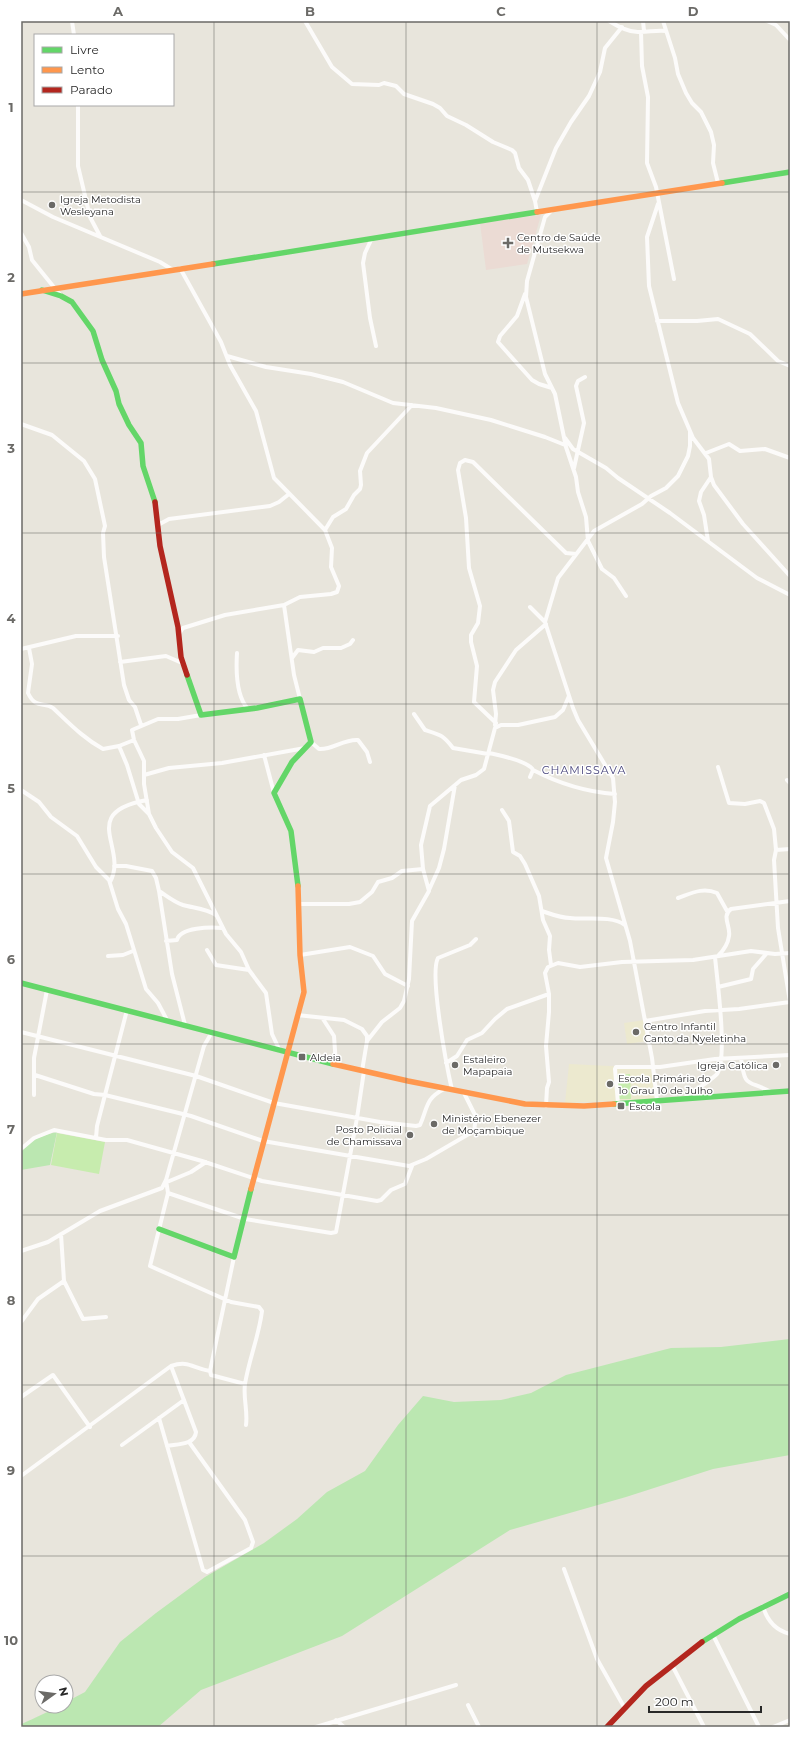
<svg xmlns="http://www.w3.org/2000/svg" width="811" height="1748" font-family="Montserrat,sans-serif">
<style>
.education{fill:#ece9cf}
.medical{fill:#ebdbd4}
.green{fill:#bbe7b1}
.pitch{fill:#c7ecae}
.lines{fill:none;stroke-linecap:round;stroke-linejoin:round}
.street{stroke:#fcfbfa;stroke-width:4}
.fast{stroke:#63d668;stroke-width:5.5}
.slow{stroke:#ff974d;stroke-width:5.5}
.jam{stroke:#b3261e;stroke-width:5.5}
.grid{fill:none;stroke:#6b6a67;stroke-width:1;stroke-opacity:0.55}
.poi-dot{fill:#6b6a67;stroke:#fff;stroke-width:1.5}
.labels{text-anchor:middle;stroke-width:3;stroke-linejoin:round;paint-order:stroke}
.poi-label{font-size:10px;fill:#282828;stroke:#fff;text-anchor:start}
.neighbourhood-label{font-size:11px;letter-spacing:1px;fill:#48457c;stroke:#fff}
.neatline{fill:none;stroke:#6b6a67;stroke-width:1.5}
.grid-label{font-size:13px;text-anchor:middle;font-weight:bold;fill:#6b6a67}
</style>
<rect width="100%" height="100%" fill="#e8e5dc"/>
<path class="education" d="M645,1020L647,1041L627,1044L624,1023Z
M569,1064L651,1068L655,1099L565,1103Z"/>
<path class="medical" d="M541,215L527,264L486,270L480,223Z"/>
<path class="green" d="M57,1132L50,1165L21,1170V1151C31,1140 42,1135 57,1132Z
M790,1339V1455L713,1469L626,1497L510,1530L342,1636L201,1690L158,1727H21V1724C33,1720 56,1706 66,1706V1702L85,1692L120,1642L156,1613L205,1577L264,1543L297,1519L327,1492L365,1471L398,1425L423,1396L454,1402L501,1400L531,1393L566,1375L671,1348L721,1347Z"/>
<path class="pitch" d="M630,1074L631,1099H619L617,1075Z
M57,1133L105,1142L99,1174L51,1165Z"/>
<g class="lines">
<path class="street" d="M72,21L74,35
M305,21L332,67L352,84L379,85L384,83L396,86L404,94L433,104L440,108L447,116L466,125L493,142L512,150L515,153L519,168L528,180L535,201
M609,21C617,26 631,33 640,32C649,32 657,30 666,31
M643,21L644,31
M663,21L675,58L678,74L686,93L692,103L701,112L711,132L714,145L713,163L718,183
M767,21L776,25L790,40
M641,32L642,66L648,97L647,163L656,187L674,279
M78,105V166L90,217L100,236
M21,200L53,217L160,262L173,270
M658,204L647,237L649,286L678,403L693,438L709,459L711,477L714,485L743,524L790,576
M551,211L545,217L527,281L526,297L545,374L555,394L566,447L576,477L578,492L586,517L588,541L602,569L614,578L626,596
M537,212L535,201L556,148L571,122L589,96L600,72L605,48L622,27
M21,233L29,247L32,260L61,296
M372,238L365,253L363,263L370,318L376,346
M180,268L221,342L230,365L256,411L274,478L325,530L332,548L331,567L339,586L337,592L331,594L300,597L284,605L294,675L300,699
M525,294L517,316L500,336L498,342L532,380L539,384L552,388
M657,321H697L718,319L750,334L778,361L790,366
M227,356L266,367L311,374L343,382L393,403L436,408L491,420L545,437L565,445
M21,424L52,435L84,461L95,479L105,526L103,533L104,557L124,685L129,700L135,707L141,725
M565,438L573,449L606,468L618,478L670,513L757,578L790,595
M706,453L729,444L740,451L765,449L790,458
M574,468L584,423L576,386L578,381L585,377
M158,525L169,519L270,506L279,502L289,494
M325,530L333,517L346,509L354,495L360,489L361,485L360,471L367,453L412,405
M708,541L704,515L699,501L701,492L711,477
M530,607L545,622
M179,634L183,628L225,615L284,605
M29,648L32,664L28,693C36,710 44,701 53,708C69,723 83,738 103,749L119,746L134,740
M21,649L76,636H118
M237,653C236,669 236,696 248,709
M292,658L298,650L314,652L323,648H341L350,644L353,640
M120,662L166,656L182,663
M414,714L425,730C441,735 443,735 453,748L488,754
M201,715L178,719H158L132,730L134,740L144,761V784L149,814L156,828L172,852L193,868L226,934L241,952L249,970L266,993L272,1034L280,1051
M496,723L474,702L477,666L471,642V635L478,623L480,606L469,568L466,518L458,470L460,463L465,460L473,462L566,553L576,554
M495,725L496,714L493,690L495,682L516,650L546,624
M311,742L319,749C333,750 343,739 358,740L367,752L370,762
M119,746L127,765L139,804L149,814
M489,753C498,755 529,761 533,770L530,777
M264,755L274,793
M718,767L729,803L745,804L760,801L764,803L774,829L776,850
M533,770C558,783 586,792 615,794
M144,775L169,768L222,763L305,748
M787,780L790,783
M21,790L39,802L51,817L77,836L96,867L109,880L118,909L126,924L146,989L158,1003L167,1020
M502,810L509,821L513,852L520,856L525,864L539,896L543,920L550,936L549,950L551,965
M790,849L776,850L774,860L778,928L790,1002
M114,866H126L152,871L156,878L159,891C167,896 174,902 183,905C194,908 207,909 216,915
M110,882C129,848 77,813 147,800
M429,890L439,868L444,849L455,785
M159,891L172,974L185,1025
M678,898C692,893 703,887 717,893L727,911
M300,904H349L360,902L372,892L378,882L392,878L402,871L423,869
M542,911C551,914 560,918 570,918C586,920 611,915 625,925
M166,941L177,940C180,927 211,927 222,928
M207,950L216,965L249,970
M300,955L350,947L373,956L385,974L408,986
M108,956L123,955L133,951
M718,956C723,951 728,944 729,936C731,926 721,916 731,909L790,901
M718,987L751,979L753,969L767,953
M127,1010L105,1095L191,1116L263,1141L409,1166L426,1159L474,1131L476,1117L464,1093
M297,1015L344,1020L362,1029L367,1036V1041
M323,1019L334,1036L336,1065
M645,1021L705,1011L739,1009L790,1002
M21,1032L196,1076L274,1103L380,1122L416,1126L420,1125C428,1107 425,1099 444,1089
M741,1058C745,1090 748,1079 771,1092
M446,1063L457,1056L467,1040L482,1033L495,1019L507,1009L549,994
M362,1071L367,1041L382,1022L400,1008L404,1001L409,979L412,921L429,891L423,869L421,845L430,806L461,780L476,775L484,769L495,728L501,725H518L555,717L563,710L569,696
M35,1075L94,1094L105,1095L97,1126L96,1138
M452,1090C447,1068 429,974 438,958L470,945L476,939
M34,1095V1058L47,990
M683,1099C690,1094 714,1078 717,1074C728,1058 717,979 715,957
M657,1101L652,1058L630,941L606,858L613,822L615,802L613,778L578,720L573,708L545,622L558,578L594,531L642,504L651,496L666,488L678,476L688,456L690,446V431
M618,1103L615,1069L616,1067H660L715,1059L790,1055
M546,1106L547,1088L549,1082L546,1046L549,1012V994L545,973L548,967L558,963L580,967L622,962L693,960L751,951L775,954L790,953
M21,1149L34,1138L54,1130L106,1140H127L202,1161L262,1181L377,1201L381,1200L391,1190L405,1184L412,1166
M166,1180L168,1193L150,1266L231,1302L259,1307L262,1311C259,1336 249,1359 245,1384C243,1398 248,1411 246,1425
M167,1182L191,1172L206,1162
M168,1193L245,1219L331,1233L336,1232L357,1118L364,1071
M21,1251L48,1242L100,1211L162,1188L166,1180L204,1046L212,1032
M64,1281L83,1319L106,1317
M21,1322L38,1299L64,1281L61,1234
M210,1371L234,1257
M21,1397L53,1375L90,1427
M159,1418L203,1570L207,1572L251,1548L253,1542L245,1520L189,1442
M122,1445L184,1400
M167,1446C177,1444 195,1445 196,1432L171,1366
M21,1476L171,1366C189,1360 192,1368 210,1371L211,1375L245,1384
M564,1569L597,1659L624,1707
M763,1606C767,1621 775,1630 790,1634
M713,1635L759,1727
M672,1665L704,1727
M468,1705L479,1727
M336,1720L344,1727
M316,1727L456,1685
M773,1727L790,1720"/>
<path class="fast" d="M722,183L790,172
M213,264L537,212
M42,290L61,296L72,302L93,331L102,360L116,391L119,404L129,425L141,443L143,466L155,502
M187,675L201,715L257,708L300,699L311,742L292,762L274,793L291,831L298,886
M21,983L333,1064
M614,1104L790,1091
M159,1229L234,1257L251,1189
M702,1642L739,1619L790,1594"/>
<path class="slow" d="M537,212L722,183
M21,294L213,264
M333,1064L408,1081L525,1104L584,1106L614,1104
M251,1189L304,992L300,955L298,886"/>
<path class="jam" d="M155,502L160,546L178,627L181,657L187,675
M607,1727L646,1686L702,1642"/>
</g>
<path class="grid" d="M214,21V1727M406,21V1727M597,21V1727M21,192H790M21,363H790M21,533H790M21,704H790M21,874H790M21,1044H790M21,1215H790M21,1385H790M21,1556H790"/>
<g class="poi-dot">
<circle cx="52" cy="205" r="4"/>
<path d="M506 237h4v4h4v4h-4v4h-4v-4h-4v-4h4z"/>
<circle cx="636" cy="1032" r="4"/>
<rect x="298" y="1053" width="8" height="8" rx="2"/>
<circle cx="455" cy="1065" r="4"/>
<circle cx="776" cy="1065" r="4"/>
<circle cx="610" cy="1084" r="4"/>
<rect x="617" y="1102" width="8" height="8" rx="2"/>
<circle cx="434" cy="1124" r="4"/>
<circle cx="410" cy="1135" r="4"/>
</g>
<g class="labels">
<g class="poi-label">
<text x="60" y="203">Igreja Metodista<tspan x="60" dy="12">Wesleyana</tspan></text>
<text x="517" y="241">Centro de Saúde<tspan x="517" dy="12">de Mutsekwa</tspan></text>
<text x="644" y="1030">Centro Infantil<tspan x="644" dy="12">Canto da Nyeletinha</tspan></text>
<text x="310" y="1061">Aldeia</text>
<text x="463" y="1063">Estaleiro<tspan x="463" dy="12">Mapapaia</tspan></text>
<text x="768" y="1069" text-anchor="end">Igreja Católica</text>
<text x="618" y="1082">Escola Primária do<tspan x="618" dy="12">1o Grau 10 de Julho</tspan></text>
<text x="629" y="1110">Escola</text>
<text x="442" y="1122">Ministério Ebenezer<tspan x="442" dy="12">de Moçambique</tspan></text>
<text x="402" y="1133" text-anchor="end">Posto Policial<tspan x="402" dy="12">de Chamissava</tspan></text>
</g>
<g class="neighbourhood-label">
<text x="584" y="774">CHAMISSAVA</text>
</g>
</g>
<rect width="811" height="1748" fill="none" stroke="#ffffff" stroke-width="44"/>
<rect x="34" y="34" width="140" height="72" fill="#ffffff" stroke="#a9a9a9"/>
<rect x="42" y="47" width="20" height="6" fill="#63d668" stroke="#a9a9a9"/>
<text x="70" y="54" font-size="12" fill="#282828">Livre</text>
<rect x="42" y="67" width="20" height="6" fill="#ff974d" stroke="#a9a9a9"/>
<text x="70" y="74" font-size="12" fill="#282828">Lento</text>
<rect x="42" y="87" width="20" height="6" fill="#b3261e" stroke="#a9a9a9"/>
<text x="70" y="94" font-size="12" fill="#282828">Parado</text>
<g transform="translate(54 1694) rotate(76)"><circle r="19" fill="#ffffff" stroke="#a9a9a9"/>
<path d="M0-3L7 15L0 10L-7 15Z" fill="#6b6a67"/>
<text y="-6" font-size="11" font-weight="bold" text-anchor="middle" fill="#282828">N</text>
</g>
<path d="M649 1706v6h112v-6" fill="none" stroke="#282828" stroke-width="2"/>
<text x="655" y="1706" font-size="12" fill="#282828" stroke="#ffffff" stroke-width="3" paint-order="stroke">200 m</text>
<rect x="22" y="22" width="767" height="1704" class="neatline"/>
<g class="grid-label">
<text x="118" y="16">A</text>
<text x="310" y="16">B</text>
<text x="501" y="16">C</text>
<text x="693" y="16">D</text>
<text x="11" y="112">1</text>
<text x="11" y="282">2</text>
<text x="11" y="453">3</text>
<text x="11" y="623">4</text>
<text x="11" y="793">5</text>
<text x="11" y="964">6</text>
<text x="11" y="1134">7</text>
<text x="11" y="1305">8</text>
<text x="11" y="1475">9</text>
<text x="11" y="1645">10</text>
</g>
</svg>
